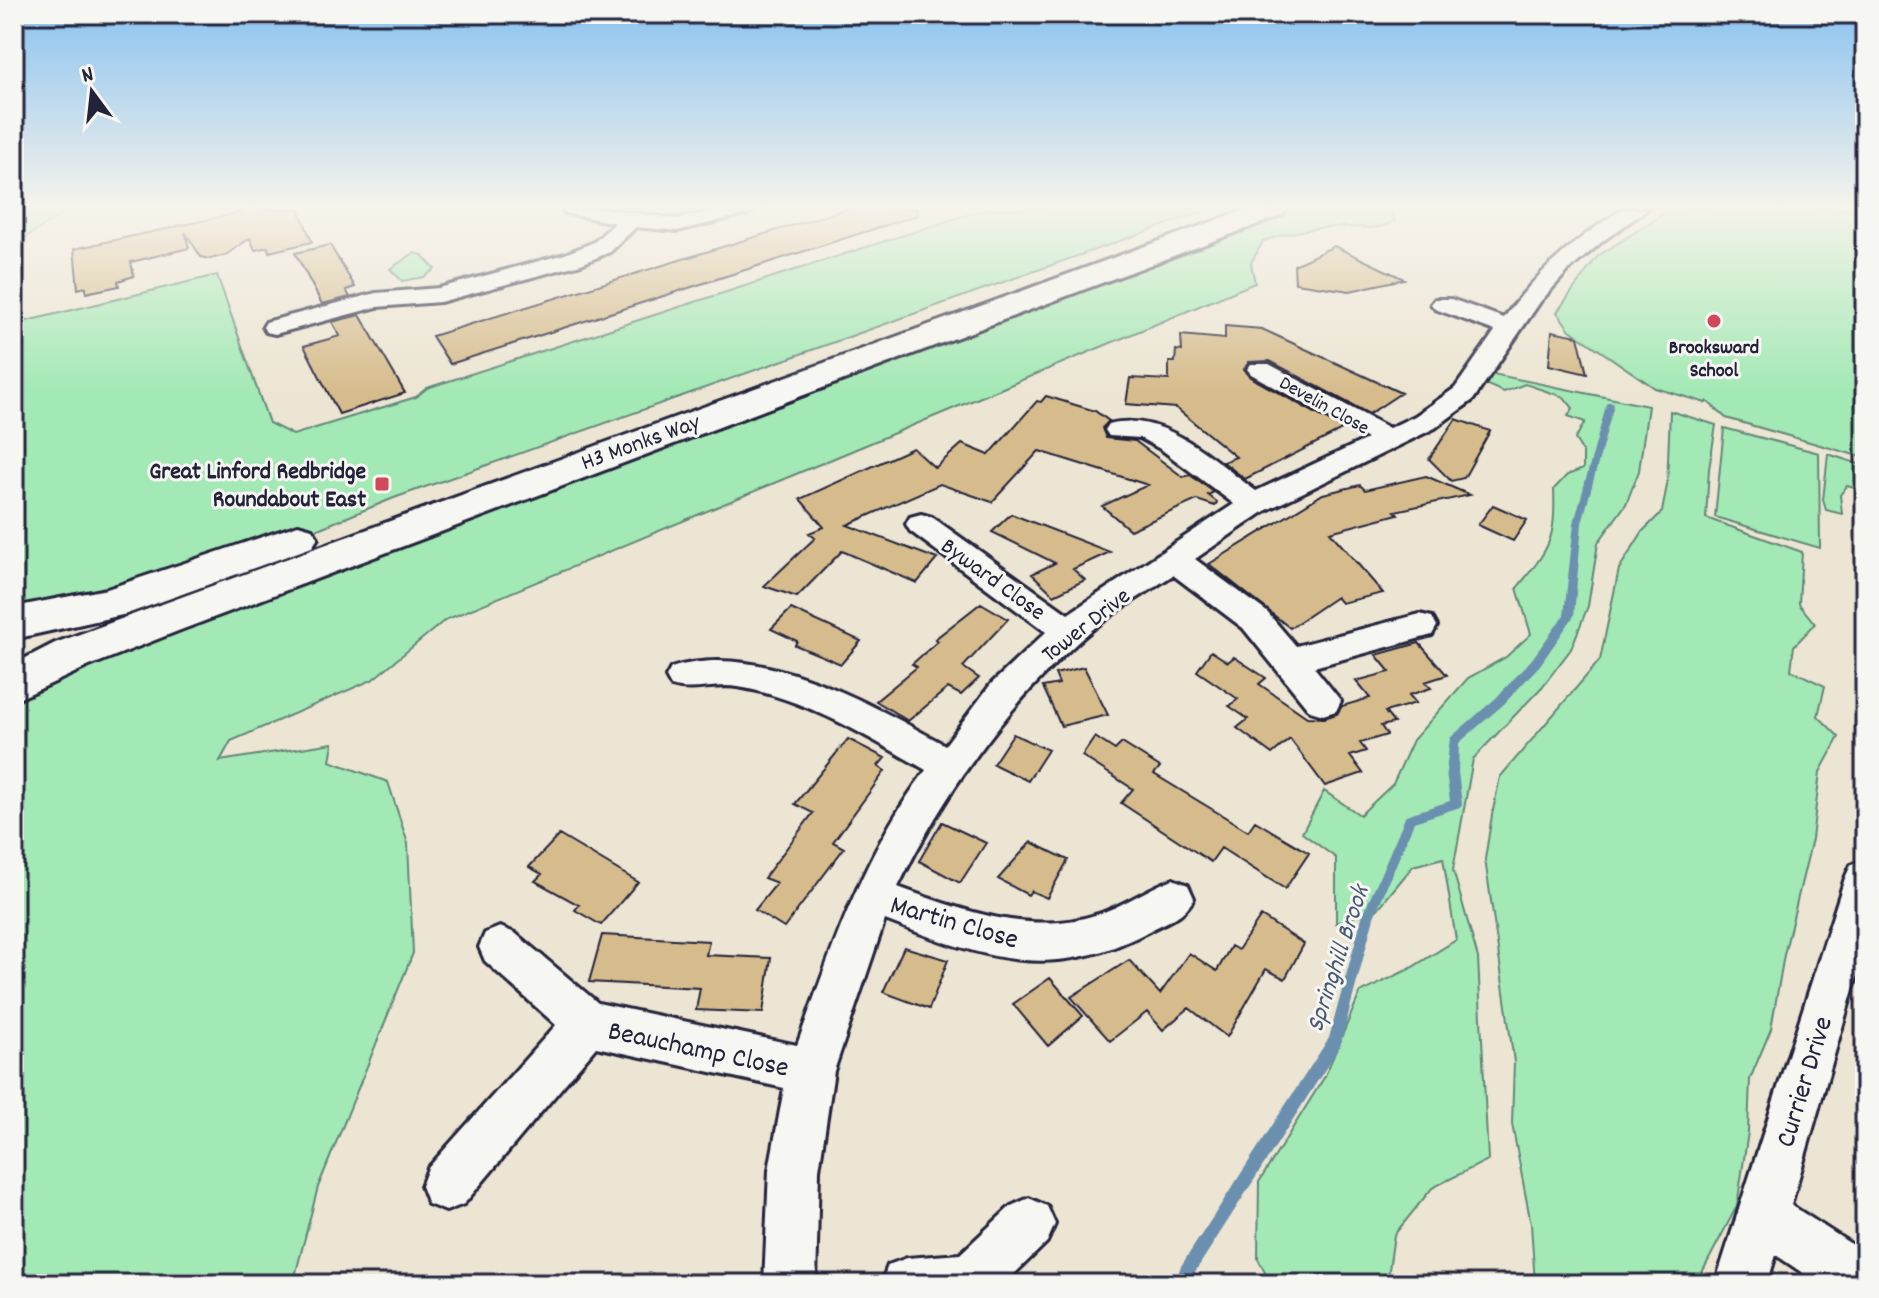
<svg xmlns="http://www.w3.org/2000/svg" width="1879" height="1298" font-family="Dekko,sans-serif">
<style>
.green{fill:#a3e9b5;stroke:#628678;stroke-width:2}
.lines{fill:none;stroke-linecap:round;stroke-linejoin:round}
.stream{fill:#6b8faf;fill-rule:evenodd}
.building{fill:#d6bc8c;stroke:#22223b;stroke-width:2}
.minor-casing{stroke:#22223b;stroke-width:6}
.primary-casing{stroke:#22223b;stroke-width:6}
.minor{fill:#f6f6f2;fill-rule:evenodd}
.primary{fill:#f6f6f2;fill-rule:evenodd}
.poi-dot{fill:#d1495b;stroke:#f6f6f2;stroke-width:3}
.labels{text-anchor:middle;stroke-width:6;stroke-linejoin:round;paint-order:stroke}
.far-poi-label{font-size:20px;font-weight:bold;fill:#22223b;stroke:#f6f6f2}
.far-street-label{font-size:20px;fill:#22223b;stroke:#f6f6f2}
.street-label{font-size:24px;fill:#22223b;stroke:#f6f6f2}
.poi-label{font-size:24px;font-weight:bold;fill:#22223b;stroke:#f6f6f2;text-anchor:end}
.water-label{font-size:26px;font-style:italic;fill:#475875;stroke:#f6f6f2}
.near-street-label{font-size:28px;fill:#22223b;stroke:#f6f6f2}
</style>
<rect width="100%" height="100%" fill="#ece5d3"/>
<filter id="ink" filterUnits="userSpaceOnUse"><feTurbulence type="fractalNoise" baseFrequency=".0125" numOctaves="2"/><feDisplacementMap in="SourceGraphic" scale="16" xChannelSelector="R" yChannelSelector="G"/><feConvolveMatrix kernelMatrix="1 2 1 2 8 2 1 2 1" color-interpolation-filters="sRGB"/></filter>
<g filter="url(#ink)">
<path class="green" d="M14,209H70L14,245Z
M985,209H1210L394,498L281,544L14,623V324L217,275L269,423L293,435L416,397L427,388Z
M1272,209H1391L1395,221C1371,233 1358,225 1332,227C1308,228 1287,233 1263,241L1251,263L1255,283L445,620L372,680L231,741L220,761L333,743L330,761L388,782L408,844L413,953L318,1187L293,1284H14V684L977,316Z
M1671,209H1865V458L1726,418L1707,401L1706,403L1655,388L1570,330L1557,312L1598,256Z
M414,253L422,255L435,269L424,277L402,281L390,269Z
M1488,373L1648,406L1639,471L1626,504L1598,543L1588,606L1571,649L1542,687L1473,759L1453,870L1478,958L1488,1160L1432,1188L1394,1235L1387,1284H1271L1258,1259L1259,1182L1325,1076L1360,993L1411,968L1456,940L1443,858L1413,866L1377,910L1336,923V858L1302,833L1324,791L1360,815L1393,784L1413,740L1468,678L1506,657L1531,634L1517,588C1549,549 1556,541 1554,489L1567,475L1583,469V452L1575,439L1585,422L1568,416L1573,408L1564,397L1525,384L1504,392L1487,385L1482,379Z
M1670,411L1716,425L1709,469L1706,518L1802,552L1799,604L1815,624L1794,646L1791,670L1825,686L1818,716L1839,737L1820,772L1812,839L1784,955L1771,1029L1750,1079L1748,1132L1737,1206L1696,1284H1535L1531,1224L1512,1124L1514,1062L1485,859L1492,815L1500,777L1600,660L1619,569L1643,531L1662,512L1667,485Z
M1724,428L1819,453L1820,548L1715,517Z
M1828,454L1865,466V491L1847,486L1840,495L1842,514L1826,510L1823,500Z"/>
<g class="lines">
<path class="stream" d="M1607,402H1610L1614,404L1582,523L1574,616L1540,665L1504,704L1459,743L1458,772L1462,804L1460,807L1414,822L1374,917L1340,1046L1193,1275L1190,1284H1174L1181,1266L1329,1038L1362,917L1406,815L1450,801L1446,772L1450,738L1496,698L1532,659L1564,615L1574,523Z"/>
</g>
<path class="building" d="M241,209H299L312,242L269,252L268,247L255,250L250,238L226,255L210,259L201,257L185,232L189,248L131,262L134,276L118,281L119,286L86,293V287L78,289L74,249L242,212Z
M846,209H917L918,215L450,364L432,336Z
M330,245L355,287L346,290L350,297L322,304L295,253Z
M1334,246L1404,279L1350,291L1295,283L1294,265Z
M360,315L405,393L339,414L304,346L340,336L332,322Z
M1225,326L1262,329L1401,393L1369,414L1270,361L1249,362L1244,369L1250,377L1344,429L1245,479L1223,462L1236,457L1176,408L1126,404L1130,378L1169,380V362H1175L1176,350L1182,351L1181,335L1225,339Z
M1552,331L1578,336L1587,374L1549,365Z
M1046,396L1095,411L1109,421L1102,428L1106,438L1135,441L1183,477L1190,475L1214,492L1208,495L1217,502L1215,506L1197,500L1130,530L1102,506L1148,485L1039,451L992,502L940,484L847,525L937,559L917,583L842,551L797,597L764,586L815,538L809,533L824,527L800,499L913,448L935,468L962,444L989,455L1037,401L1041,402Z
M1456,419L1490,431L1464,478L1451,481L1429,459Z
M1426,476L1470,495L1395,511L1398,514L1330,532L1383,593L1341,603L1336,597L1290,628L1209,564L1323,494L1360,485L1365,490Z
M1493,505L1527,520L1513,541L1478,525Z
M1011,514L1110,552L1073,569L1085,580L1054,595L1032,574L1055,563L992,532Z
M981,603L1008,619L963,667L979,678L961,695L948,688L908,721L876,701L917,667L912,664L938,641L935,639Z
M791,609L861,641L841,664L795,645L797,641L771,629Z
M1419,643L1447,675L1425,682L1431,688L1409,695L1416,703L1385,712L1394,723L1381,726L1387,735L1360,743L1366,751L1350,756L1363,773L1325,786L1290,739L1272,754L1237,728L1248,719L1229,706L1238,699L1197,671L1211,651L1228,662L1234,657L1266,678L1259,684L1307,717L1324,718L1337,714L1342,706L1370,698L1356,681L1390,672L1376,655Z
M1084,667L1108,715L1061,726L1043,687L1059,684L1055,674Z
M1013,734L1048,750L1028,781L993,764Z
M1095,737L1115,750L1122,743L1160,767L1154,774L1248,831L1255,821L1309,853L1285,889L1221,848L1211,862L1121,803L1133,789L1082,756Z
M848,739L885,758L878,766L885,771L833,842L844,848L784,928L755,910L777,883L764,878L813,813L795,804Z
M942,822L986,843L960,883L919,861Z
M559,835L638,882L601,925L575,910L579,905L535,881L542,874L529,867Z
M1031,842L1068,860L1047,898L1031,891L1028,895L998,879Z
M1261,916L1304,944L1285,979L1266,969L1227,1037L1189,1008L1163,1030L1147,1012L1110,1041L1071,997L1129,960L1160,994L1189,953L1217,971L1231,946L1238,950Z
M602,935L709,941L706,955L771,958L763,1013L696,1010L700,988L589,982Z
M904,947L948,960L929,1009L883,992Z
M1050,978L1083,1016L1048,1046L1013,1004Z"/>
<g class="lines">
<defs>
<path id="minor" d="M562,209H606L677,219L718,209H754L751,213L677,231L636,227L610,252L581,264L440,302L377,307L275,334L266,332L263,327L266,322L376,293L439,288L565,254L594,242L615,223L565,213Z
M1623,209H1648L1604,240L1568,271L1540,302L1473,400L1435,428L1265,511L1195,559L1267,612L1296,646L1420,614L1432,617L1437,626L1432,635L1314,667L1341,701L1336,711L1323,715L1310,711L1243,628L1173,575C1142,596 1106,616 1078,642C1003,710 942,796 898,887C958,909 1030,936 1095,915C1122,907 1146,889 1173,879L1188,885L1194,898C1185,916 1168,921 1151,930C1052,984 983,958 885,920L834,1071L819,1170L816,1284H764L769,1170L784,1088L596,1047L464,1204L446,1211L428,1204L421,1186L428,1168L556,1025L485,961L479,947L485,933L500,927L515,933L598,1003L797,1045C833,947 862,855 926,770C868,737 805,698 738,687C715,683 693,693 671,686L666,677L671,668C759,640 869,703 945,745L991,684L1046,632L910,531L906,524L910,517L921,514L932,517L1068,614L1234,504L1162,450L1140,438L1109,436L1105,430L1109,424C1165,410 1214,461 1256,491L1367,439L1251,374L1247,369L1251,364H1269L1389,428L1415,416L1455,388L1495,331L1435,309L1431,304L1435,299H1451L1504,318C1537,272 1576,238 1623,209Z
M1865,860V948L1791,1205L1865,1253V1284H1819L1776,1255L1767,1284H1715L1845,878L1851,865Z
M1029,1198L1047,1206L1055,1224L1047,1242L1004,1284H881L888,1265L907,1258L960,1254L1011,1206Z"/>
<path id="primary" d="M1247,209H1286L1282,215L178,631L87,667L14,701V664L55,643Z
M298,525L312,529L318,538L312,547L127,614L14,639V607L107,589Z"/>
</defs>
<use href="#minor" class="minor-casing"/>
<use href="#primary" class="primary-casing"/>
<use href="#minor" class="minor"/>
<use href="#primary" class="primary"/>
</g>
</g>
<linearGradient id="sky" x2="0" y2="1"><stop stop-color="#89c2f0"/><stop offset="0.53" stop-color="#f6f3eb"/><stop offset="1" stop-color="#f6f3eb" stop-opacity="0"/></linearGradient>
<rect width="1879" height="391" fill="url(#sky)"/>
<g class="poi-dot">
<circle cx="1714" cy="321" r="8"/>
<rect x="374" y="476" width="16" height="16" rx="4"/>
</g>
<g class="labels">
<g class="far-poi-label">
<text x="1714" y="353">Brooksward<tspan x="1714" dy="23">School</tspan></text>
</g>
<g class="far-street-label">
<text transform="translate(1325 404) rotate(29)" y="7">Develin Close</text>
</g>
<g class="street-label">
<text transform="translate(640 441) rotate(-20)" y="8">H3 Monks Way</text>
<text transform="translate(994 578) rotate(36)" y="8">Byward Close</text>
<text transform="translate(1085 624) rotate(-38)" y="8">Tower Drive</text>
</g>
<g class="poi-label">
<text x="366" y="478">Great Linford Redbridge<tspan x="366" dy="28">Roundabout East</tspan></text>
</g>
<g class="water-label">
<text transform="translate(1336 958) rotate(-72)" y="9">Springhill Brook</text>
</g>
<g class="near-street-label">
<text transform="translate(955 920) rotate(16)" y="10">Martin Close</text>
<text transform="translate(699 1047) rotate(12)" y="10">Beauchamp Close</text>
<text transform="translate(1802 1081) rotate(-73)" y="10">Currier Drive</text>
</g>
</g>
<rect width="1879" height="1298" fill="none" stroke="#f6f6f2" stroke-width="48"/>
<rect x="24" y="24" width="1831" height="1250" fill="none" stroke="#22223b" stroke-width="3" filter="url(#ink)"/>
<g transform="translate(92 92) rotate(345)" stroke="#f6f6f2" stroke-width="6" paint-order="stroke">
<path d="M0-6L14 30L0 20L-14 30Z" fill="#22223b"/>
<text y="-12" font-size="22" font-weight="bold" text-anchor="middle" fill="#22223b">N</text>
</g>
</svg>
